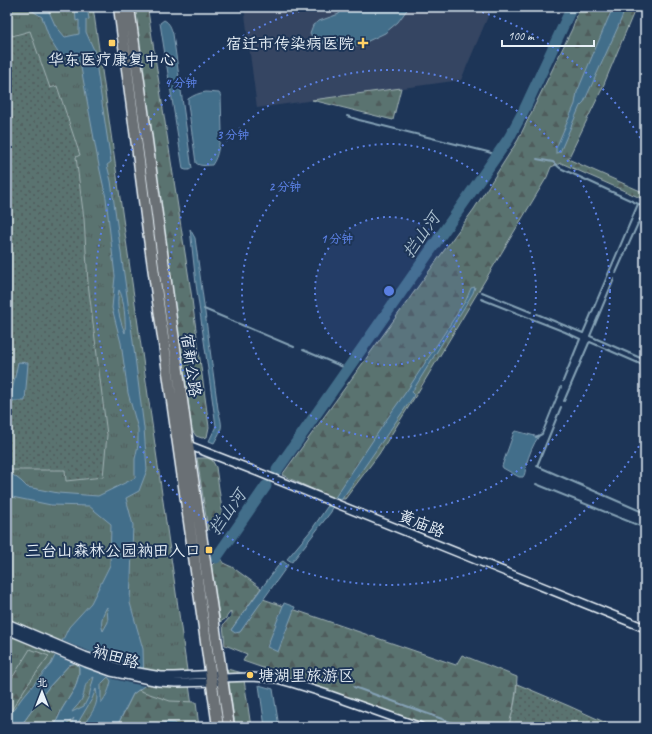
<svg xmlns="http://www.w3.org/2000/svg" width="652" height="734" font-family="Caveat,'LXGW WenKai TC',sans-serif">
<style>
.built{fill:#344562}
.grass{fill:url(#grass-tufts);stroke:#a1b2b4}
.forest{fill:url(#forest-firs);stroke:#a1b2b4}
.garden{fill:url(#garden-dots);stroke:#a1b2b4}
.water{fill:#436e8a;stroke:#85a2b6;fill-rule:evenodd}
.pier{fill:#1d3557}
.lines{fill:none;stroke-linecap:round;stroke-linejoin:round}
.stream{stroke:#85a2b6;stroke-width:2}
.river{stroke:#436e8a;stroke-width:11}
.minor-casing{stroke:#e8f1f8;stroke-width:10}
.highway-casing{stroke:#e8f1f8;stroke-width:13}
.minor{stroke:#1d3557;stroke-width:7}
.highway{stroke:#6a7074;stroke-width:10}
.ring{fill:none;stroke:#5a7fe2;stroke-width:2;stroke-dasharray:2 4}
.poi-dot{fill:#ffd166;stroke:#1d3557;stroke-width:1.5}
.labels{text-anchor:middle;stroke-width:4;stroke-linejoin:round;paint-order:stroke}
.poi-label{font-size:16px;fill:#e8f1f8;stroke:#1d3557;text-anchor:end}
.street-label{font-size:16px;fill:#e8f1f8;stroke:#1d3557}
.water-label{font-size:17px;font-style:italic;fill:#aec3d2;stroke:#1d3557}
.centre{fill:#5a7fe2;stroke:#1d3557;stroke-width:2}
.ring-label{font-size:12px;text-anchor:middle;font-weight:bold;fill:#5a7fe2;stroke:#1d3557;stroke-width:4;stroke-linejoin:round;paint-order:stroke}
</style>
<defs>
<pattern id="grass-tufts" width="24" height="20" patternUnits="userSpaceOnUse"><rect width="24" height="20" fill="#5a7370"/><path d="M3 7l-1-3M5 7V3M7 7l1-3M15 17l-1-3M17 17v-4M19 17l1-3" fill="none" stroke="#4f5b5b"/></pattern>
<pattern id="forest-firs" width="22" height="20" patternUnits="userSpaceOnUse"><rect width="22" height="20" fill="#5a7370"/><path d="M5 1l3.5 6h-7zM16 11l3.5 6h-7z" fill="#4f5b5b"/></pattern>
<pattern id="garden-dots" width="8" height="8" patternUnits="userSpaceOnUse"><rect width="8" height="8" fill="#5a7370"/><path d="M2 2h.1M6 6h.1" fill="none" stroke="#4f5b5b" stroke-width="1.8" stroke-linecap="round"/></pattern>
</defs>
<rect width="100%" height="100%" fill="#1d3557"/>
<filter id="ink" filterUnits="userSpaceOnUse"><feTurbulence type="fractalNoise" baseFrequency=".025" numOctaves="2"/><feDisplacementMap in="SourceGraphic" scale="8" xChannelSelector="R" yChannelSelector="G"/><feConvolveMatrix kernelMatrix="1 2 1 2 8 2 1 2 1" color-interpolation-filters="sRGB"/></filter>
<g filter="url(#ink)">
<path class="built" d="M244,7H492L461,80L257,108Z"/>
<path class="grass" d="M7,7H93L195,727H7Z"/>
<path class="forest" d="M580,7H636L602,89L568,159L645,193V200L561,163L551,167L547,177L418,392L379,454L345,499H334L282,475L474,209L518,140L572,29Z
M143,9L148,11L191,292L209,427L207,437L202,438L196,436L192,430L134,21V13L139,10Z
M401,88L393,120L312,100Z
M197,458H207L212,460L216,467L222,510C222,520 216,525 208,530Z
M222,560L225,564L232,567L261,588L231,630L240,632L263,599L456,665L462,655L517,677C516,696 514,709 508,727H431L243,661L247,654L225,645L223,625L231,616V611L225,619L220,622L211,566L215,562Z
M30,649L49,656L26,687L7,717V684L14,675Z
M76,663L79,667V675L75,688L62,709L54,727H20L48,688L69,665Z
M227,669L243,673L251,727H235Z
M138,690L170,701L196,702L199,727H116L118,724L133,694Z"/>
<path class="garden" d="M7,27L12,36L30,31L50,88L57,86L80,155L76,157L84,219L88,283L107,435L103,477L66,481L65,470H9L7,468Z
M517,684L569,706L615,727H508C513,713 516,699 517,684Z"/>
<path class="water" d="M26,7H47L55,25L65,37L79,34V20L76,21L75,7H87L89,19L86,20V32L94,50L111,162L107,165L111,181L129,310L144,428L147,470L139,491L126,498L133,525L130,603L143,649L144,686L133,694L118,724L116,727H83C90,713 100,707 96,689L92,699L79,721L77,727H70L74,718L64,727H54L62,709L75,688L79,675V667L76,663L69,665L48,688L20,727H7V719L22,698L51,664L69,627L91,603L110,565L111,524L89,506L51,505L12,497L7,493V467L9,468V472L21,481L27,487L58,493L98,496L135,478V459L138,445V429L128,393L121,343L112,308L115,276L106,198L99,166L80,62L72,56L59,54L50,40L42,17L28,8ZM91,79L97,87L98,104L93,112L88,91ZM119,290C124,297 126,323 125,333C119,318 116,306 119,290ZM107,607L108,622L103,631C100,623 102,615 107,607ZM94,677L92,684L89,696L84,706L72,712C74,708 78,706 80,702C88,691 80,685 94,677ZM108,677L111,681C109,690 107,695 101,703V684Z
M342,7H409L398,22L385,33L364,43L349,48L328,45L314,40L310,33L313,25L319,21L339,14Z
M613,7H626L618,27L584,102L580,106L560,152L556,153V148L575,104L577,92Z
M164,20C170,23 171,28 173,34L191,162L192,168L189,170H186L183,169L160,23Z
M206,92L219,93L221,96L222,132L220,133C219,144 219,155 212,165C207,165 201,167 196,163L188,104V99C194,95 199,93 206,92Z
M190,229L195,238L218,409C223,428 223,427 214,443L209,441L216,426L196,284Z
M475,287L473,293L412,392L414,394L413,397L342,499C339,501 337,501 334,499L391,413L408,389L466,300L471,288Z
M18,362L28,363L25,401H10Z
M516,431L535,436H539C533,444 529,455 526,465C525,469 526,473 523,477H519L503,468L502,466L514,432Z
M330,505L333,507L331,512L320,526L292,562L287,559L312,529L327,507Z
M283,561L288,565L240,632L235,633L231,630L236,623L280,563Z
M284,603L295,607L278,652L267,647Z
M259,685L273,689L279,727H265Z
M164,722L175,723L176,727H158Z"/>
<path class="pier" d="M60,640L101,656L118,662L145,669L146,686L130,683L114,679L53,655Z"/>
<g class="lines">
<path class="stream" d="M347,116L359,120L488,152L497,155
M537,159L553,162L560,168L645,207
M616,273L640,219L645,221
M482,292L531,312
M481,299L565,332L580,339L563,381
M204,309L294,347
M537,314L583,333L638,204
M590,336L614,279
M590,336L645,360
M303,350L348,369
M564,401L589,343L590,342L645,366
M561,407L537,466L645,513
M536,437L542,434L561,387
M536,484L645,528
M354,687L464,727"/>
<path class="river" d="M89,64L98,122
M277,470L509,138L524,110L572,7
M216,558L266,486"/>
<defs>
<path id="minor" d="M188,445L250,469L645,628
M7,623L85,656L127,670L161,676H174L222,674
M7,630L86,663L111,672L159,682L176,683L216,682
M222,678L252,677L277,679L295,684L330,695L421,727"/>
<path id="highway" d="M119,7L148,231L218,727
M129,7L188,445L229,727"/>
</defs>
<use href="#minor" class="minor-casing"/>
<use href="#highway" class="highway-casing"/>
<use href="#minor" class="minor"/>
<use href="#highway" class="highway"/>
</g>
</g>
<circle cx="389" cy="291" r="74" fill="#5a7fe2" fill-opacity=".12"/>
<g class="ring">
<circle cx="389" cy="291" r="74"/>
<circle cx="389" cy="291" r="147"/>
<circle cx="389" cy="291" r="221"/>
<path d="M645 436A294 294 0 1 1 313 7M465 7A294 294 0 0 1 645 146"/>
</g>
<g class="poi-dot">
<rect x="108" y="39" width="8" height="8" rx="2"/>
<path d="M361 37h4v4h4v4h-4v4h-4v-4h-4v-4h4z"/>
<rect x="205" y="546" width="8" height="8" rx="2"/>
<circle cx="250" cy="675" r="4"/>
</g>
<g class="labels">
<g class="poi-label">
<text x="354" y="49">宿迁市传染病医院</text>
<text x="112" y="65" text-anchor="middle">华东医疗康复中心</text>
<text x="201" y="556">三台山森林公园衲田入口</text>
<text x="258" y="681" text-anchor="start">塘湖里旅游区</text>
</g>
<g class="street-label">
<text transform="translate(192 365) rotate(82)" y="6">宿新公路</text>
<text transform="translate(422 523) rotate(22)" y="6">黄庙路</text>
<text transform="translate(116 656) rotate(16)" y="6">衲田路</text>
</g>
<g class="water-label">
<text transform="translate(421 235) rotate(-55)" y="6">拦山河</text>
<text transform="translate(227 512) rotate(-55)" y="6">拦山河</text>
</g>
</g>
<circle cx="389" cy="291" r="6" class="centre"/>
<g class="ring-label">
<text x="181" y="87">4 分钟</text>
<text x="233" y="139">3 分钟</text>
<text x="285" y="191">2 分钟</text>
<text x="337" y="243">1 分钟</text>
</g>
<rect width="652" height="734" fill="none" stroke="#1d3557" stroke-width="24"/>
<rect x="12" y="12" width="628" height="710" fill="none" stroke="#e8f1f8" stroke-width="1.5" filter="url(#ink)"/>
<g transform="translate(42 692)" stroke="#1d3557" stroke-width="3" paint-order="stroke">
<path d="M0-3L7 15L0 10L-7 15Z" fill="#e8f1f8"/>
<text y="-6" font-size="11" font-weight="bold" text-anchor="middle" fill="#e8f1f8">北</text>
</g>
<path d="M502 40v6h92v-6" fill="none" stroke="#e8f1f8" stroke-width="2"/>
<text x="508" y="40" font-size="12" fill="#e8f1f8" stroke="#1d3557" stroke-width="3" paint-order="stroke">100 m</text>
</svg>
